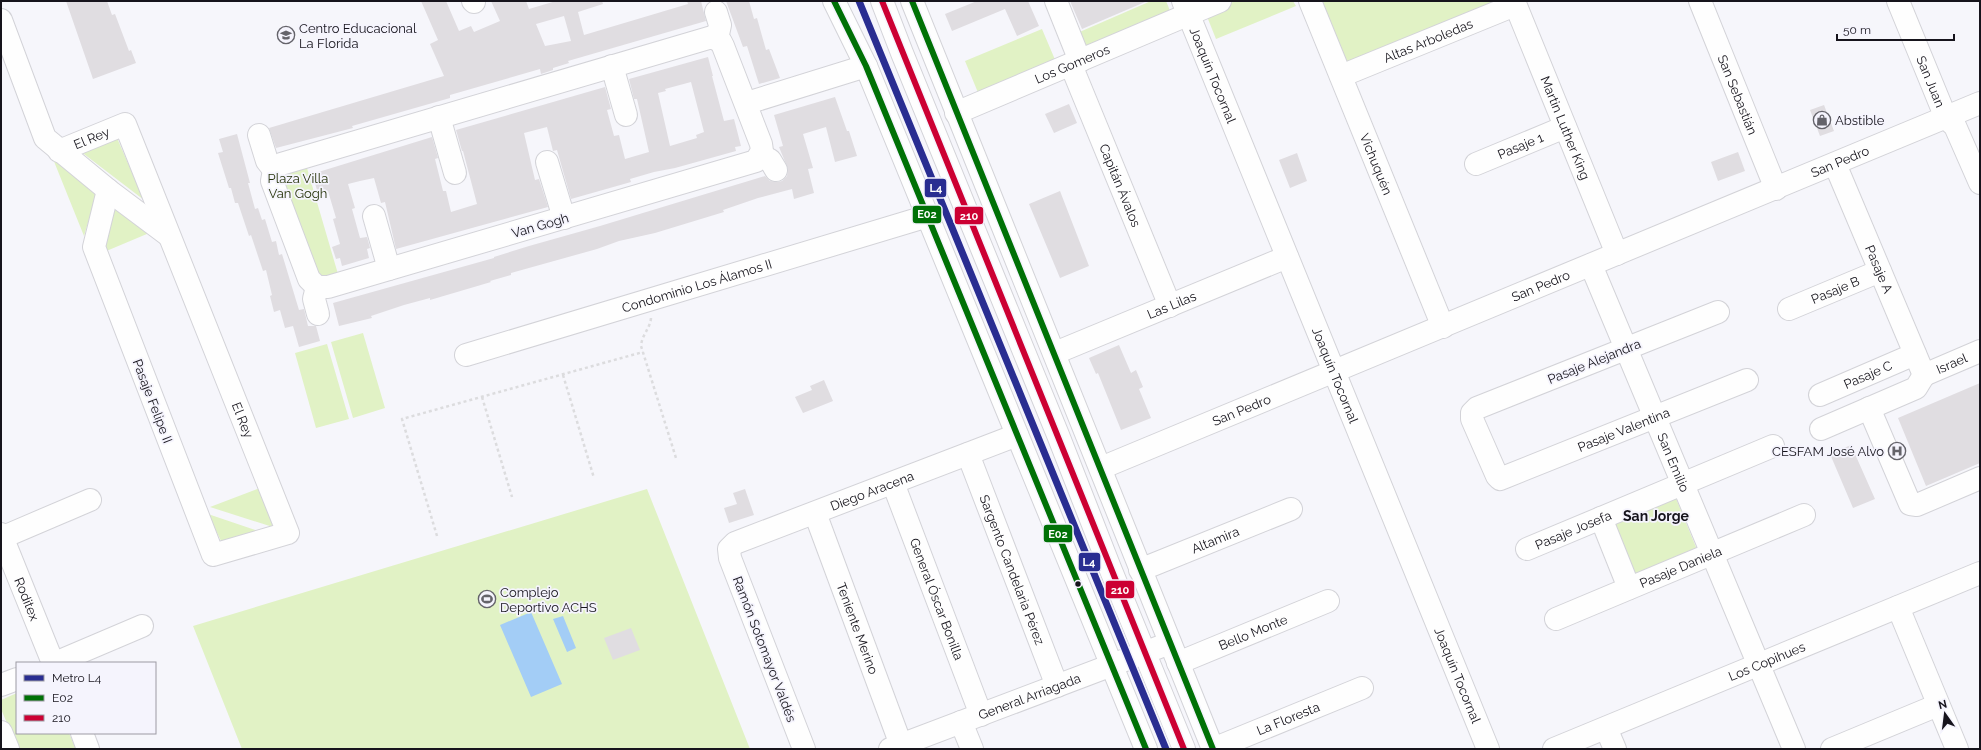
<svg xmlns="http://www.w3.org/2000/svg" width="1981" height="750" font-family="Raleway,sans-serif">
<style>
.green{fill:#e1f2c5}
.water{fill:#a3cdf6}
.building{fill:#e0dde1;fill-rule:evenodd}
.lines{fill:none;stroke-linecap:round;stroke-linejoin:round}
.minor-casing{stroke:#d3d3d8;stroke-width:24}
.major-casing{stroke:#d3d3d8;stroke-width:24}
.path{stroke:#dcdcde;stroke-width:2.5;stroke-dasharray:3 3;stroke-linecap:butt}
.minor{stroke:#fefefe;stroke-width:22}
.major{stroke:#fefefe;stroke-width:22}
.bus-1-casing{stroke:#f5f4fd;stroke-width:9}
.bus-2-casing{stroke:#f5f4fd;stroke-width:9}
.bus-1{stroke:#007106;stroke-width:6}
.bus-2{stroke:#c03;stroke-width:6}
.metro-1-casing{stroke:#f5f4fd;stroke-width:10}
.metro-1{stroke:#292d91;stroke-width:7}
.bus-dot{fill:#16141c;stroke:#f5f4fd;stroke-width:1.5}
.labels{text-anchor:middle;stroke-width:3.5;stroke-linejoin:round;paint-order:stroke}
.poi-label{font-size:13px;fill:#16141c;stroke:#f5f4fd;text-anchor:start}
.street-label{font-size:13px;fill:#16141c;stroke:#f5f4fd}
.park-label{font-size:13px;fill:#27340c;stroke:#f5f4fd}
.neighbourhood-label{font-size:14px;font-weight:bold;fill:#16141c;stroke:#f5f4fd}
.line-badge{stroke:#f5f4fd;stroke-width:1.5}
.badge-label{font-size:11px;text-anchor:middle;font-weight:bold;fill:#fff}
</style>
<rect width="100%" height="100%" fill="#f6f6fb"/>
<path class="green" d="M1151,1H1166L1171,13L1083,52L1075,34Z
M1235,1H1293L1296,6L1216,39L1206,14Z
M1318,1H1504L1347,70Z
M1042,29L1056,62L979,95L965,61Z
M117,138L144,200L80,151Z
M49,149L99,185L84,236Z
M307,168L338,274L321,278L280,176Z
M114,209L154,231L104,252Z
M363,333L385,408L353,418L331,342Z
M327,344L349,419L316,428L295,353Z
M260,488L276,528L210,507Z
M647,489L750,749H242L193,626Z
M1673,491L1698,552L1633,579L1607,518Z
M208,514L270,535L223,545Z
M17,693V733H69L76,749H18L1,709V700Z"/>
<path class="water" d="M531,612L562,684L531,697L500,625Z
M563,616L576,648L567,652L553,619Z"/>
<path class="building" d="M66,1H107L112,15L115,14L129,51L131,50L136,63L93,79Z
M421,1H446L459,31L471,26L474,32L500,21L491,1H526L529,9L556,1H602L603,4L578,12L584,35L688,4L687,1H701L706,21L568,61L569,63L553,68V70L541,74L540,69L450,95V98L352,126L353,128L276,148L269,128L444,76L430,44L438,40ZM564,16L571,41L545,46L536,24Z
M726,1H749L754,19L757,18L766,50L769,49L780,78L759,84L747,46L743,47Z
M977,1H1028L1039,26L1017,36L1005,9L952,31L945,14Z
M1070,1H1145V2L1082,29Z
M708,57L713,76H712L724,121L734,119L741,146L735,147L736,151L675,168L654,172L630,179L631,182L571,199L557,150L553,151L547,127L524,133L535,180L539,179L548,207L396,249L385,202L381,203L374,178L360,181L348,184L355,208L352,209L360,238L367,237L370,248L367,249L369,258L342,266L340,258L336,259L332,247L340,244L333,219L336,218L328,191L318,193L312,174L432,137L438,158L435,159L443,191H446L451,212L477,204L463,151H462L456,130L605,87L611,109L607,110L614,136L619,135L625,159L649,152L637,99H634L629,79ZM691,82L704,132L696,135L697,138L670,146L658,93L666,91L665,89Z
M835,97L847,131H849L857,156L835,162L826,127L803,134L813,168L808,169L814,193L794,199L792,189L758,198L723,210L724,212L655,233L619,241L597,249L511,273V275L490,281L491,282L430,300V298L404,305L371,316L372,318L339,326L333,303L494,258V257L529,246L600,226L755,179L765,176L770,181L777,182L782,181L787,176L788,169L779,147L783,146L774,115Z
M1069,104L1077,123L1054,133L1045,114Z
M1824,105L1834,131L1820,136L1810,110Z
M237,134L250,183H248L255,209L258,208L262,220L265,219L272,242L276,241L279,255L282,254L299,310L304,309L308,326H316L320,341L299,347L293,326L285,328L280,310L274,312L270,296L272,295L266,270L263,271L251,235L249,236L238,203H235L231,188H229L218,153L223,152L219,139Z
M1738,152L1745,171L1718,181L1711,162Z
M1297,153L1307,181L1290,188L1279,160Z
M1060,191L1089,266L1060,278L1029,204Z
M1119,345L1131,373L1136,370L1143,387L1139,389L1151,418L1121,430L1098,373L1096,374L1089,358Z
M824,380L833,401L803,413L795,397L812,390L810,386Z
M1980,383V463L1926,486L1898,418Z
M1851,445L1875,499L1853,508L1830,454Z
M745,489L754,515L729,523L724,508L737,504L733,493Z
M631,628L640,650L613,660L604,638Z"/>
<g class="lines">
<defs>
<g id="minor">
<path d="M473,1L474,2"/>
<path d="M882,1L902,53L1058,435L1110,568L1184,749"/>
<path d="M1056,1L1080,61"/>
<path id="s1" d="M1183,1L1488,749"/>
<path id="s2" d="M1310,1L1443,327"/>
<path id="s3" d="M1514,1L1617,254"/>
<path id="s4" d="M1700,1L1776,189"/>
<path id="s5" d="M1898,1L1946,118L1955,126L1980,183"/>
<path d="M716,12L720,25L717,39"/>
<path d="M1,20L45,138L108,190L168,235"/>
<path d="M712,37L721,42L723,46L761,144L762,151L756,161L328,287H317L309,279L272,181L274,170L281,164Z"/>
<path id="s6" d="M1071,65L1170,306"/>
<path d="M612,66L626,115"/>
<path id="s7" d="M1341,76L1515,5"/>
<path d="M747,103L866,66"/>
<path id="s8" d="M956,113L1220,1"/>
<path d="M439,117L455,173"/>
<path d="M259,135L267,161L274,170"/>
<path id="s9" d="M59,151L125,124L288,533L213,555L94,247L108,190"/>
<path d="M761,155L770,160L776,170"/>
<path d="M547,162L564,218"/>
<path id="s10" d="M1476,164L1565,127"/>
<path id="s11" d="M1835,164L1924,375"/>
<path d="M374,216L389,269"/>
<path id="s12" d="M1591,265L1794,749"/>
<path d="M317,287L314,299L318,314"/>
<path id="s13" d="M1789,309L1880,271"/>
<path id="s14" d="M1718,312L1477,408L1472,413V419L1497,476L1500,479L1747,380"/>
<path id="s15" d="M1055,353L1287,257"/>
<path id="s16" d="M466,355L928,216"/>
<path id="s17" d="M1924,375L1980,351"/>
<path id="s18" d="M1820,395L1915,354"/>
<path d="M1869,408L1910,504L1917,505L1980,478"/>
<path d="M1821,429L1916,388L1924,375"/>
<path id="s19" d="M968,454L1057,686"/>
<path id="s20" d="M1101,468L1980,103"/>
<path id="s21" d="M893,483L981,715"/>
<path id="s22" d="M815,513L901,745"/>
<path d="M1601,518L1629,588"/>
<path id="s23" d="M1,534L53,663"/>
<path d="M1,538L90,500"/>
<path id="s24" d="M1527,549L1773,446"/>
<path id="s25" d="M1140,570L1291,509"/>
<path d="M1898,607L1957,749"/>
<path id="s26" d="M1556,619L1804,515"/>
<path d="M55,663L142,626"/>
<path id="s27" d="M1178,663L1328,601"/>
<path d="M1,685L17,679"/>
<path d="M961,722L972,749"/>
<path d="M1606,728L1615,749"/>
<path d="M1,732L8,749"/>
<path d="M82,733L88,749"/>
<path id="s28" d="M804,749L730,558L729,549L735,543L1017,435"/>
<path id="s29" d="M890,749L1170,643"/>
<path id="s30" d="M1213,749L1362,688"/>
<path id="s31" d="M1554,749L1980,573"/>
<path d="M1832,749L1938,705"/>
</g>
<path id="major" d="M834,1L866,66L1146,749
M912,1L1213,749"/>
</defs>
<use href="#minor" class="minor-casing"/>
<use href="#major" class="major-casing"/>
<path class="path" d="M651,318C650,329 642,334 641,346L676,458
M563,375L594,478
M482,397L512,497
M437,536L402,419L643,352"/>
<use href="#minor" class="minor"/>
<use href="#major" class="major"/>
<defs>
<path id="bus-1" d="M834,1L866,66L1146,749
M912,1L1213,749"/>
<path id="bus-2" d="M882,1L1184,749"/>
</defs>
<use href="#bus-1" class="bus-1-casing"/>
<use href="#bus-2" class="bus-2-casing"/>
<use href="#bus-1" class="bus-1"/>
<use href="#bus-2" class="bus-2"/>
<defs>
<path id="metro-1" d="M859,1L1166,749"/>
</defs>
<use href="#metro-1" class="metro-1-casing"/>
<use href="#metro-1" class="metro-1"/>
</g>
<defs>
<symbol id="school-ring" viewBox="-11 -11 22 22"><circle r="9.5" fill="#f5f4fd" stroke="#64636a" stroke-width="1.5"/><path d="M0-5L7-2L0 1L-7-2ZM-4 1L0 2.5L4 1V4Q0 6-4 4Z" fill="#64636a"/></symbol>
<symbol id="shop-ring" viewBox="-11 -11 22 22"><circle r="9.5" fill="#f5f4fd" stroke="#64636a" stroke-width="1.5"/><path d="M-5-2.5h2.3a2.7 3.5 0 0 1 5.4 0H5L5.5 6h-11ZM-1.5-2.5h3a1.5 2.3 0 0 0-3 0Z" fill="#64636a"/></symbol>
<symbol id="hospital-ring" viewBox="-11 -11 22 22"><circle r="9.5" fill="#f5f4fd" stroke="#64636a" stroke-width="1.5"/><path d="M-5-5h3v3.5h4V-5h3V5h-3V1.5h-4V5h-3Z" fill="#64636a"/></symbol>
<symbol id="stadium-ring" viewBox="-11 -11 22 22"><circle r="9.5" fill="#f5f4fd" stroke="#64636a" stroke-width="1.5"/><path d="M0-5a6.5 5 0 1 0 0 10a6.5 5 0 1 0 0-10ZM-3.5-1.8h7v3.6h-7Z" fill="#64636a"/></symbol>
</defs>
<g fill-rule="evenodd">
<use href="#school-ring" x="276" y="25" width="20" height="20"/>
<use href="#shop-ring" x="1812" y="110" width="20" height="20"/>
<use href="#hospital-ring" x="1887" y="441" width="20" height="20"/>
<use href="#stadium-ring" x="477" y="589" width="20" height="20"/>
</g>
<circle class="bus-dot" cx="1078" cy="584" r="3.5"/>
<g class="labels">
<g class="poi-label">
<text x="299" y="33">Centro Educacional<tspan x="299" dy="15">La Florida</tspan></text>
<text x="1835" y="125">Abstible</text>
<text x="1884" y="456" text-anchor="end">CESFAM José Alvo</text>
<text x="500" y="597">Complejo<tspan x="500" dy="15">Deportivo ACHS</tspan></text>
</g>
<g class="street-label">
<text dy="5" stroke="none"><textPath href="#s7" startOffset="94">Altas Arboledas</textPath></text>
<text dy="5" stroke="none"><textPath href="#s8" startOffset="126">Los Gomeros</textPath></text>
<text dy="5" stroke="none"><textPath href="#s1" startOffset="80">Joaquín Tocornal</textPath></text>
<text dy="5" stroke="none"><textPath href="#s5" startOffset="87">San Juan</textPath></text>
<text dy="5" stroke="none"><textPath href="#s4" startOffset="101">San Sebastián</textPath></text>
<text dy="5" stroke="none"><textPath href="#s3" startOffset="137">Martin Luther King</textPath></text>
<text dy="5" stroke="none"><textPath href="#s9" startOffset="35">El Rey</textPath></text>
<text dy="5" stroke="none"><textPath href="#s10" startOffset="48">Pasaje 1</textPath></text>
<text dy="5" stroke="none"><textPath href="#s20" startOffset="800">San Pedro</textPath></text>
<text dy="5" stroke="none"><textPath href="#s2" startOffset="176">Vichuquén</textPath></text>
<text dy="5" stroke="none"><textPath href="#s6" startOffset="130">Capitán Ávalos</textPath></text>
<text transform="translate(540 225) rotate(-16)" y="5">Van Gogh</text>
<text dy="5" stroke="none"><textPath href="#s11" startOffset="114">Pasaje A</textPath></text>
<text dy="5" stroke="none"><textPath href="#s16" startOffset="241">Condominio Los Álamos II</textPath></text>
<text dy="5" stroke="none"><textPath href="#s20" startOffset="476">San Pedro</textPath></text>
<text dy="5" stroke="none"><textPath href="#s13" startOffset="50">Pasaje B</textPath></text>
<text dy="5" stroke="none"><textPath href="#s15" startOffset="126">Las Lilas</textPath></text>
<text transform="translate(1594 361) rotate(-22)" y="5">Pasaje Alejandra</text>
<text dy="5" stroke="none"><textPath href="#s17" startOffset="30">Israel</textPath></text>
<text dy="5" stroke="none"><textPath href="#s18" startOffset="52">Pasaje C</textPath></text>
<text dy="5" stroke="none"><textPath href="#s1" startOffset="404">Joaquín Tocornal</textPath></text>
<text transform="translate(153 401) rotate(69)" y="5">Pasaje Felipe II</text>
<text dy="5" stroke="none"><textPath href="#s20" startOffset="152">San Pedro</textPath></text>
<text dy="5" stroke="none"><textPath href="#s9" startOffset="390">El Rey</textPath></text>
<text dy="5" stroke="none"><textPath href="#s14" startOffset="472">Pasaje Valentina</textPath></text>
<text dy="5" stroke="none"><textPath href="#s12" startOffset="214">San Emilio</textPath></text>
<text dy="5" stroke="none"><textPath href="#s28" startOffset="369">Diego Aracena</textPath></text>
<text dy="5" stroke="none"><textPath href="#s24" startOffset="50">Pasaje Josefa</textPath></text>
<text dy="5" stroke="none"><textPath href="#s25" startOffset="81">Altamira</textPath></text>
<text dy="5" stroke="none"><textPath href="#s26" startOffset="135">Pasaje Daniela</textPath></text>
<text dy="5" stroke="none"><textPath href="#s19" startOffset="124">Sargento Candelaria Pérez</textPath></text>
<text dy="5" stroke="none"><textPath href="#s23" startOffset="70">Roditex</textPath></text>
<text dy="5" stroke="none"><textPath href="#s21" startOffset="124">General Óscar Bonilla</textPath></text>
<text dy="5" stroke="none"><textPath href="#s22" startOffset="123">Teniente Merino</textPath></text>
<text dy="5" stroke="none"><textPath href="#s27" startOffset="81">Bello Monte</textPath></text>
<text transform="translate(765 649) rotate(69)" y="5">Ramón Sotomayor Valdés</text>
<text dy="5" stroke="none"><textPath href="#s31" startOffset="230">Los Copihues</textPath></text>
<text dy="5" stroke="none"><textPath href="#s1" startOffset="728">Joaquín Tocornal</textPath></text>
<text dy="5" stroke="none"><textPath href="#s29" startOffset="149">General Arriagada</textPath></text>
<text dy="5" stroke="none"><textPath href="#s30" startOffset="81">La Floresta</textPath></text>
</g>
<g class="park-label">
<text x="298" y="183">Plaza Villa<tspan x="298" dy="15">Van Gogh</tspan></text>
</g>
<g class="neighbourhood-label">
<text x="1656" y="521">San Jorge</text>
</g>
</g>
<g class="line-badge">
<rect x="924" y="178" width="23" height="20" rx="4" fill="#292d91"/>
<rect x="912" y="205" width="30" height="19" rx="4" fill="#007106"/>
<rect x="954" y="206" width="30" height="19" rx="4" fill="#c03"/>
<rect x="1043" y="524" width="30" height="19" rx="4" fill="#007106"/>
<rect x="1078" y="552" width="23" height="20" rx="4" fill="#292d91"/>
<rect x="1105" y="580" width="30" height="19" rx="4" fill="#c03"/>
</g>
<g class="badge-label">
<text x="936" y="192">L4</text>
<text x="927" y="218">E02</text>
<text x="969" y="220">210</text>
<text x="1058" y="538">E02</text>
<text x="1089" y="566">L4</text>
<text x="1120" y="594">210</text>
</g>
<rect width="1981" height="750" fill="none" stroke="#16141c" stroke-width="4"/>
<rect x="16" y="662" width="140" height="72" fill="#f5f4fd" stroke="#9c9aa3"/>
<rect x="24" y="675" width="20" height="6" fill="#292d91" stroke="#9c9aa3"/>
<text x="52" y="682" font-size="12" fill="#16141c">Metro L4</text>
<rect x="24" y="695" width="20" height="6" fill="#007106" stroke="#9c9aa3"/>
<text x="52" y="702" font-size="12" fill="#16141c">E02</text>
<rect x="24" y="715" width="20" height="6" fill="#cc0033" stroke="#9c9aa3"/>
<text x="52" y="722" font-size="12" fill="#16141c">210</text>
<g transform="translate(1945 714) rotate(346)" stroke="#f5f4fd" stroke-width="3" paint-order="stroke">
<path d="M0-3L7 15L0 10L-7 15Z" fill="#16141c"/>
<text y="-6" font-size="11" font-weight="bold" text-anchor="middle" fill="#16141c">N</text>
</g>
<path d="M1837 34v6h117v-6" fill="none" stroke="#16141c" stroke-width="2"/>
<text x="1843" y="34" font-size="12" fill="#16141c" stroke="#f5f4fd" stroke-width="3" paint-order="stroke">50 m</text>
</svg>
